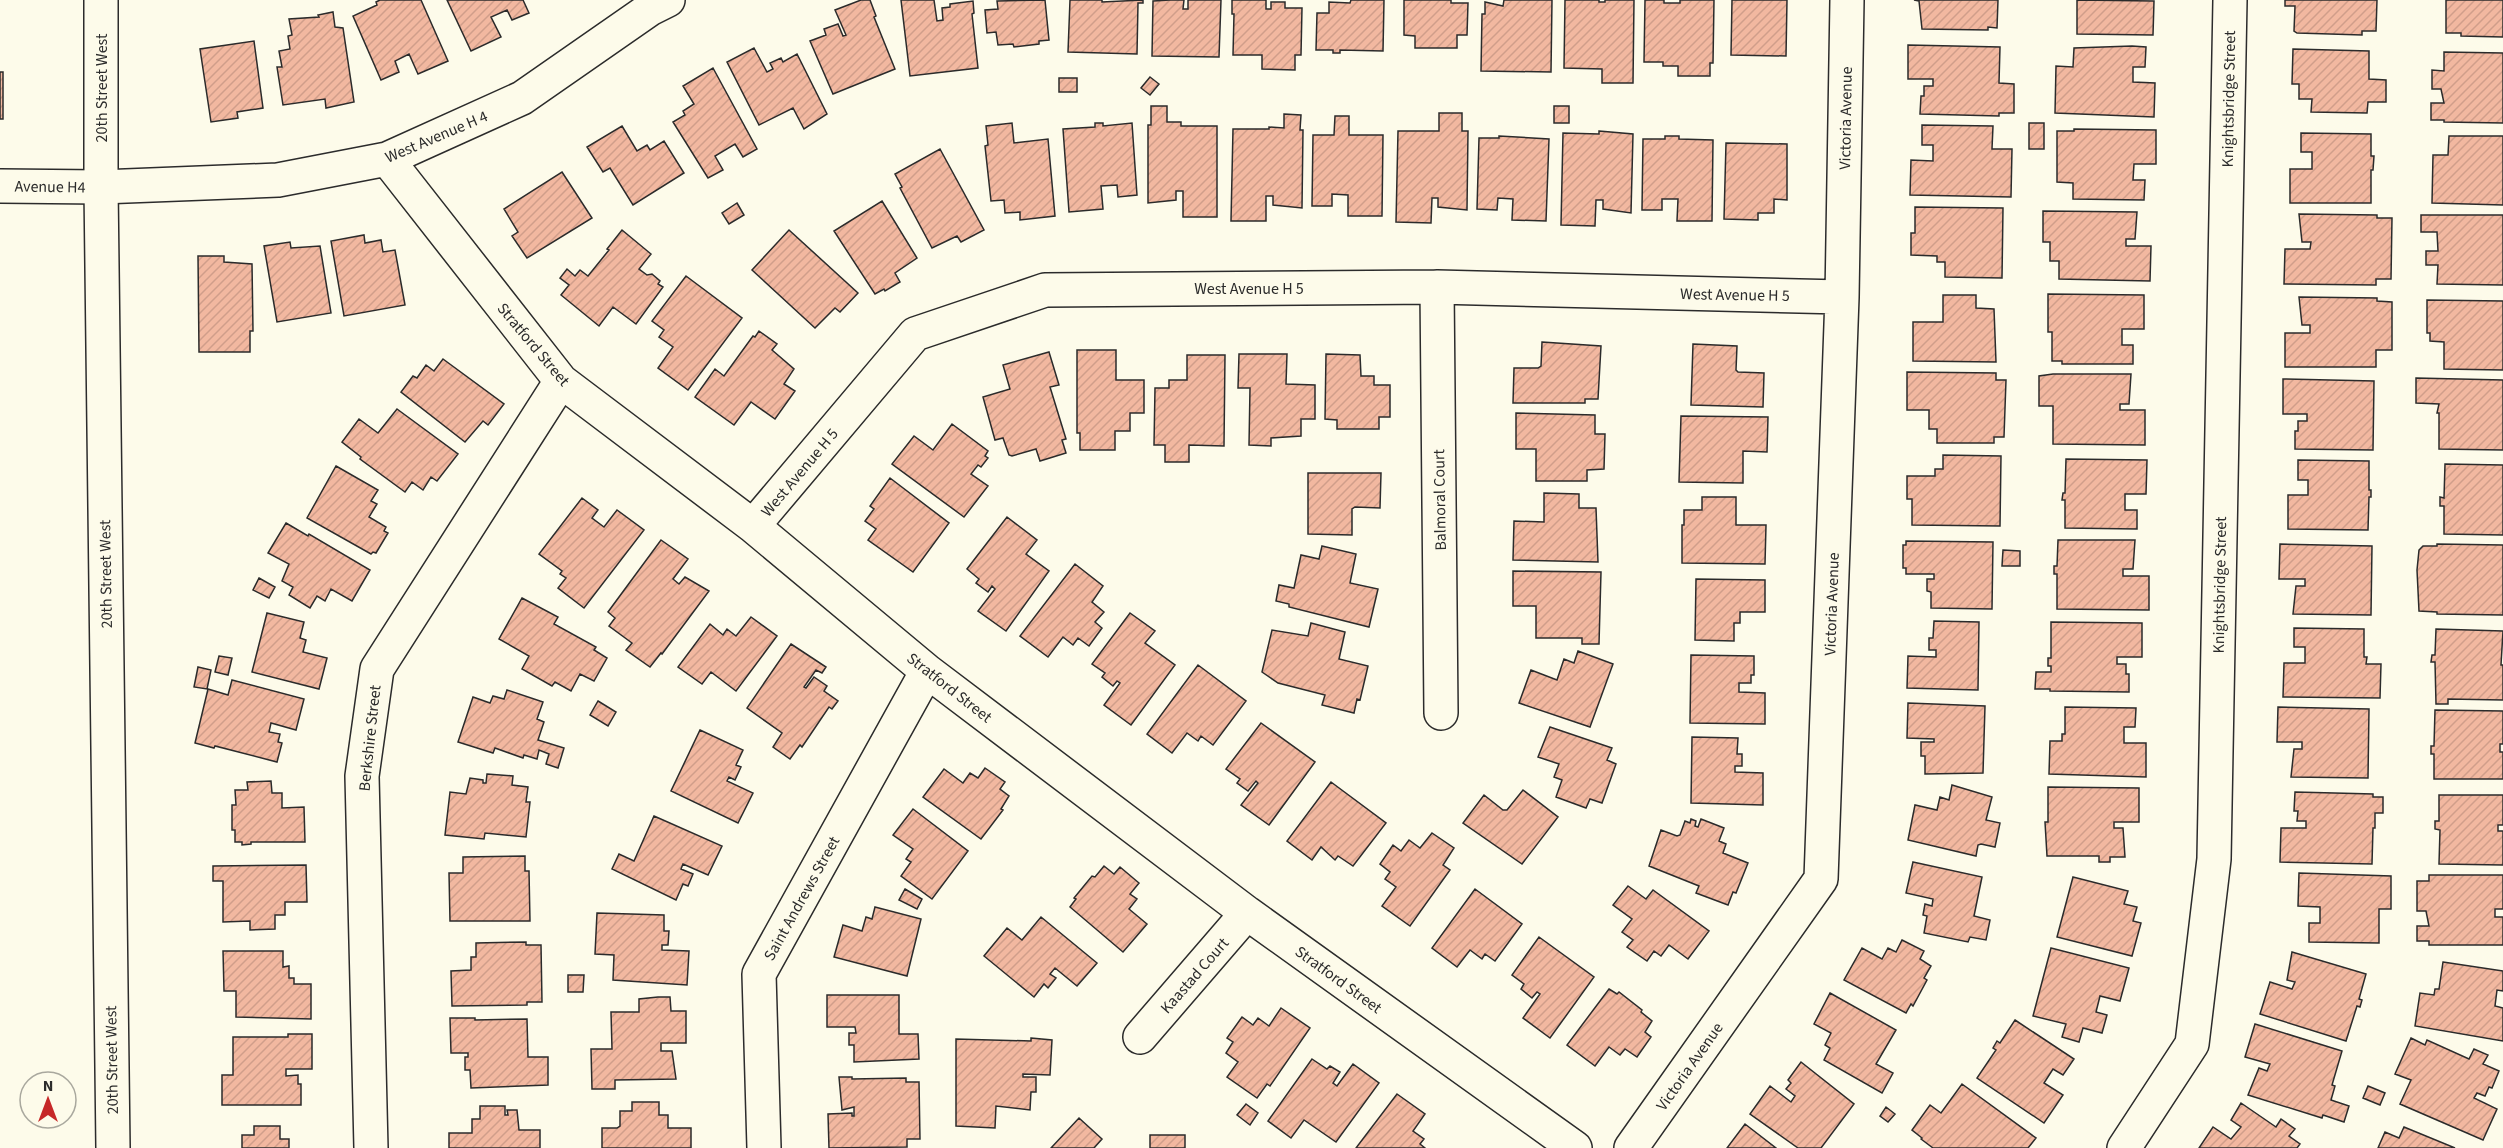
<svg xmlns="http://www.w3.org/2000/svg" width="2503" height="1148" font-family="'Source Sans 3',sans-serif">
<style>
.building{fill:url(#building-hatch);stroke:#2b2b2b;stroke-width:1.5}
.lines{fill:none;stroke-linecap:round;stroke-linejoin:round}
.minor-casing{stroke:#2b2b2b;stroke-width:36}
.major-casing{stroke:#2b2b2b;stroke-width:36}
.minor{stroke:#fdfbea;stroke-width:33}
.major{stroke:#fdfbea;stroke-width:33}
.labels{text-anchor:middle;stroke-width:4.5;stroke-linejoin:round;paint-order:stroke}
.street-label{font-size:16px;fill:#2b2b2b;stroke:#fdfbea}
</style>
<defs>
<pattern id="building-hatch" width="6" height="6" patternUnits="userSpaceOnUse" patternTransform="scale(1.5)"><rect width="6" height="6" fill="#f2b8a0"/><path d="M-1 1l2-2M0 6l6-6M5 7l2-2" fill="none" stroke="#d09e8a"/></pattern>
</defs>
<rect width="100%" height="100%" fill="#fdfbea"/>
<path class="building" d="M380,0H421L448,61L418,74L409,54L395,61L399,72L381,80L353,16L377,5L376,2Z
M447,0H523L529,13L512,20L507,10L491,17L501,37L471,51Z
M861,0H870L876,16L874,17L895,69L833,94L810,41L826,35L824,29L838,24L843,36L846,35L835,10Z
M901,0H934L937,21L943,20L942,8L950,7V4L973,1L974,13L972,14L978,68L910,76Z
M1045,0L1049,40L1039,41V44L1014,47L1013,44L998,45L996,32L987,33L985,10L998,9L997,1Z
M1070,0H1102V2L1143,0V3H1138L1137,54L1068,52Z
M1170,0H1184L1183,9H1188V0H1221L1219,57L1152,56L1153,1Z
M1232,0H1266V9H1271V2H1285V8H1302L1301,55H1295V70L1262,69V55H1233L1234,14H1232Z
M1351,0H1384L1383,51L1340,50V53H1333V50H1316L1317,13H1329V2L1350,3Z
M1404,0H1451V3H1468L1467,35H1457V48H1415V36L1404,35Z
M1504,0H1552L1551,72L1481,71L1482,14H1485V2L1503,6Z
M1565,0H1599V2H1605V0H1634L1633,83H1602V69L1564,68Z
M1645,0H1664V3H1680V0H1714L1713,63H1710V76H1678V66H1663V62H1644Z
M1732,0H1787L1786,56L1731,55Z
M1914,0H1998L1997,28L1988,27V30L1922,29L1919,1Z
M2077,0L2154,1L2153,35L2077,34Z
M2285,0H2377L2376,31H2362V35L2297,33L2294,31L2295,6H2285Z
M2446,0H2503V37L2461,36V33H2446Z
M333,12L335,27L343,28L354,102L326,108L325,99L283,105L277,67H282L279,51L290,49L288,36L292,35L289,19L319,17L318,15Z
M254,41L263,108L237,112L238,118L211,122L200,49Z
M1908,45L2000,47L1999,83L2014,84V113H1999V116L1920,114L1921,96H1924V86H1933V79H1908Z
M2132,46L2146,47L2145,67H2133V82L2155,83L2154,117L2055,113L2056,66L2073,67L2074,48Z
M754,48L767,72L773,69L770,63L781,58L783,62L797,54L827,114L804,129L793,108L759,125L727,62Z
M2293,49L2369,51V79L2386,80V102H2368L2367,113L2311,112L2312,99H2299V84H2292Z
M2444,52L2503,53V123L2444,122V120H2431V103H2444L2441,89H2432V70L2444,71Z
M713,68L757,149L743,157L735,144L715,156L723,170L708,178L673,122L685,115L683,111L694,104L683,86Z
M0,72H3V119H0Z
M1150,77L1159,84L1150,95L1141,88Z
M1059,78H1077V92H1059Z
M1151,106H1167V122H1181V126H1217V217H1183V191H1176V200L1148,203V125H1151Z
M1554,106H1569V123H1554Z
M1439,113H1462V131H1468L1467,210L1438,207V198H1432L1431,223L1396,222L1398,131H1439Z
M1284,114L1301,115L1300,130H1303L1302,208L1273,205V196H1266V221H1231L1233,129H1269V127L1284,128Z
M1335,116H1349V135H1383L1382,216H1348V195L1332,194V206H1312L1313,135H1334Z
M1012,123L1014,143L1048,139L1055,216L1020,220V212L1005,213L1004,200L991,201L985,146L988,145L986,126Z
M1095,123H1103V126L1132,123L1137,195L1118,197L1117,185L1101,186L1103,209L1069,212L1063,129L1095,127Z
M2029,123H2044V149H2029Z
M1922,125L1993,126L1992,149H2012L2011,197L1910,195L1911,160L1933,161V145H1922Z
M622,126L637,151L647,145L650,150L664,141L684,173L633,205L610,168L603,172L587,147Z
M2074,129L2156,130V164H2134L2133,180H2145L2144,200L2073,199V183L2057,182V131H2074Z
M1599,131L1633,134L1631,213L1603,209V200H1596L1595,226L1561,225L1563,133L1599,134Z
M2301,133L2371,134V156H2374L2373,170H2371V203H2290V169H2312V152H2301Z
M1499,136L1549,139L1546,221L1512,220L1513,199L1498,198L1497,210L1477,209L1479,138H1499Z
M1665,136H1679V139L1713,140L1712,221H1677L1678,199H1662V210H1642L1643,139H1665Z
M2449,136H2503V205L2432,203L2433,155H2448Z
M1726,143L1787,144V200L1774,199V213H1758V220L1724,219Z
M940,149L984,230L961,242L957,236L932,248L900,188L902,187L895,174Z
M562,172L592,218L527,258L512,236L518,232L504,209Z
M882,201L917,258L895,273L900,282L885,291L884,289L875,294L834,231Z
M737,203L744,215L729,224L722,213Z
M1915,207L2003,208L2002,278L1945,277V262H1937V256L1911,255V233H1915Z
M2043,211L2137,212L2135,239H2126V246H2151L2150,281L2059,279V261H2050V242H2043Z
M2299,214L2377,215V218H2392L2391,279H2376V285L2284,284L2285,249H2310L2311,242H2302Z
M2421,215H2503V285L2437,284L2438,265H2426V251H2438L2437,232H2421Z
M622,230L651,254L639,269L647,275L652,274L660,281L658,284L663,287L636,324L613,307L599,326L561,295L569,285L560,278L567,269L575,276L580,270L588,276L609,250L607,249Z
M789,230L858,293L840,312L835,308L815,328L752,270Z
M364,235L365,243L381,240L383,252L395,250L405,305L344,316L331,241Z
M290,242L291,248L320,246L331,313L277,322L264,246Z
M198,256H224V262L252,264L253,331H250V352H199Z
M686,276L742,318L688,390L658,368L673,347L659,337L664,330L652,321Z
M2048,294L2144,295V329H2122V345H2133V364H2062V361H2052V332H2048Z
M1943,295H1976V308L1994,309L1996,362L1913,361V322H1943Z
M2299,297L2377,298V301L2392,302V350H2376V367H2285V333H2310V325H2302Z
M2427,300L2503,301V370L2444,369V342L2430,341V333H2427Z
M759,331L777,344L772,350L794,369L784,384L795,391L775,419L751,402L734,425L695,397L715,369L724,376L753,336L755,337Z
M1542,342L1601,346L1598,399H1585V403H1513L1514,368H1538L1541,366Z
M1693,344L1737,346L1736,370L1738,372L1764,373L1763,407L1691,405Z
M1077,350H1116V380H1144V413H1130V431H1115V450H1080V433H1077Z
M1049,352L1059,385L1050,387L1066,439L1062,440L1066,453L1040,461L1036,449L1012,456L1009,455L1003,438L995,440L983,397L1010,389L1003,365Z
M1239,354H1287L1286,384L1315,385V419H1301V436L1271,438V446L1249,445L1250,388H1238Z
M1326,354L1360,355L1361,376H1374V385H1390V417H1379V429H1337V420L1325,419Z
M1187,355H1225L1224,446L1189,445V462H1165V445H1154L1155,388H1169V380H1187Z
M443,359L504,404L488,425L483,421L465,442L401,392L413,376L417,378L426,365L434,371Z
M1907,372L1996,373V380H2006L2004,437H1994V443H1937V429H1929V410H1907Z
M2053,374H2131L2129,404H2120V410H2145V445L2053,444V406H2039V376Z
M2416,378L2503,380V450L2439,449V413H2437L2439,404L2416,403Z
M2283,379L2374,381L2373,450L2295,449V431H2298V421H2307V414H2283Z
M397,409L458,454L437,481L431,477L423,490L412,482L405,492L360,459L361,457L342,442L359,419L378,433Z
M1516,413L1595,415V434H1605L1604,469L1587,470V481H1536V449H1516Z
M1681,416L1768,417L1767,452L1743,451V483L1679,482Z
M952,424L988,451L985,456L988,458L981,467L978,465L971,474L988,486L964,517L892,464L914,436L933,450Z
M1943,455L2001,456L2000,526L1912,525V499H1907V476H1935V469H1943Z
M2066,459L2147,460L2146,494H2125V510H2137V529L2065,528V500H2062L2063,493H2065Z
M2298,460L2369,461V490H2371V497H2369L2368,530L2288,529V495H2308V480H2298Z
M2445,464L2503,465V535L2444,534V506H2440V497L2444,498Z
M336,466L378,490L371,501L377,504L369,517L386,527L384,531L388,533L376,553L373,552L371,554L307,518Z
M1308,473H1381L1380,508L1355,507L1352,509V535L1308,534Z
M890,478L949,523L913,572L868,540L876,529L865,521L874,509L870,506Z
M1544,493L1579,494V508H1596L1598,562L1513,560L1514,521L1544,522Z
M1702,497H1736V525H1766L1765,564L1682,563V525H1684V510H1702Z
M582,498L598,510L592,518L604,527L617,510L644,530L584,608L558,588L566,578L560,574L562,571L539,554Z
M1007,517L1037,540L1026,554L1049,571L1006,631L978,611L995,589L992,586L988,592L976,583L979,579L967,569Z
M286,523L308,536L309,534L370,570L352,601L331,589L325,601L317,596L310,608L289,595L293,587L282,581L289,564L268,553Z
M661,540L688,559L673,579L679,584L685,577L709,591L662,654L661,653L650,667L626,650L632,643L609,626L615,618L608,612Z
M2058,540H2135L2133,569H2123V576H2149V610L2057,609V574H2054V566H2057Z
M1906,541L1993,542L1992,609L1931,608V592L1927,591V579H1934V574H1906V568H1903V545H1906Z
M2280,544L2372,546L2371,615L2293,614L2296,586H2305V579H2279Z
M2437,544L2503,545V615L2437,614V612L2419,611L2417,570L2419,550L2423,546H2437Z
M1322,546L1356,554L1350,583L1378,589L1369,627L1289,607V604L1276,601L1279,585L1294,588L1301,555L1319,559Z
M2003,550L2020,551V566H2002Z
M1075,564L1103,586L1092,602L1104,612L1095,622L1102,628L1089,646L1078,638L1073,645L1063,637L1048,657L1020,636Z
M1513,571L1601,572L1599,644H1582V638H1536V606H1513Z
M259,578L275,587L269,598L253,590Z
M1696,579L1765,580V612H1740V623H1734V641L1695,640Z
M522,598L558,617L554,624L596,647L594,650L607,658L594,681L580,674L571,691L555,682L552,686L522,669L529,656L499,639Z
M267,613L304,622L300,638L306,640L303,652L327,658L319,689L252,672Z
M1130,613L1155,631L1145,643L1175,665L1131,725L1104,705L1120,683L1117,681L1113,686L1102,677L1105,673L1092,664Z
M751,617L777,636L736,691L711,672L702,684L678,667L710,624L723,635L727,629L736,636Z
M1934,621L1979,622L1978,690L1907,688L1908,656L1936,657V650H1929V638H1933Z
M2051,622L2142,623V657H2117V664H2126V674H2129V692L2050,691V689H2035L2036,672H2051V666H2048V658H2051Z
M1311,623L1345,632L1339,659L1368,666L1360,700L1357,699L1354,713L1322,705L1325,695L1278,683L1262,672L1272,630L1308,636Z
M2294,628L2364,629V657H2367L2366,664H2381L2380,698L2283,697L2284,663H2305V647H2294Z
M2436,629L2503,631L2501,665H2503V700L2448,699V704H2436L2435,662H2431L2432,655H2435Z
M791,644L826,667L822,673L816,670L804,687L806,688L814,677L827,686L824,691L838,701L832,709L829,707L802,747L800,745L790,759L773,747L782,733L747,708Z
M1578,651L1613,664L1590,727L1519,703L1531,670L1557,680L1564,659L1574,663Z
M1691,655L1754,656V675H1751V683H1739V692L1765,693V724L1690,723Z
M219,656L232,658L228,675L215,672Z
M1198,665L1246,701L1213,745L1201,736L1198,741L1187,733L1172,753L1147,734Z
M198,667L211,670L207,689L194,687Z
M232,680L304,699L296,730L271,723L269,732L280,734L278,742L282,743L277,762L215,746L214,748L195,743L208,689L228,695Z
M507,690L543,702L537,719L544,722L538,740L564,748L558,768L546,764L549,754L539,750L537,759L524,755L523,758L495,748L493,753L458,742L473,697L490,703L493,696L504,699Z
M598,701L616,712L608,726L590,715Z
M1908,703L1985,706L1983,773L1925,774V756H1921V742H1934V739L1907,738Z
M2065,707L2136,708L2135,727H2124V743H2146V777L2049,774L2050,741H2062V734H2065Z
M2278,707L2369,709L2368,778L2291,777L2294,749H2302V742H2277Z
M2435,710L2503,711V744H2500V752H2503V779H2434V754H2431V746H2434Z
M1261,723L1315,762L1269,825L1241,805L1258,783L1256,781L1248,791L1237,783L1240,779L1226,769Z
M1550,727L1612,748L1607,760L1616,764L1602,803L1590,799L1586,808L1556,797L1562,780L1554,777L1559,764L1538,757Z
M700,730L743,750L736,765L741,767L735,780L729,777L727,781L753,793L738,823L671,791Z
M1692,737L1738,738L1737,754H1742V766H1735V772L1763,773V805L1691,803Z
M985,768L1005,782L1000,789L1009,796L1001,809L1003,810L981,839L923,797L944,769L963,783L970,773L978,778Z
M487,774L513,776L512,785L528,787L526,802H530L526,837L485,833L484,839L445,835L450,792L466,794L470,778L483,780V783H486Z
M271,781L272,793H282V808L304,807L305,842H251V844L242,845V842H235V830H232V805H236L235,790H248L247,782Z
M1331,782L1386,823L1353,866L1338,856L1335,860L1321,847L1312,860L1287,841Z
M1952,785L1992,797L1986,820L2000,823L1995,847L1981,844L1978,845L1976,856L1908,840L1915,805L1937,810L1940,797L1949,800Z
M2048,787L2139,788V822H2114V828H2123L2125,857H2110V862H2099V856H2047L2045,822H2048Z
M1523,790L1558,817L1522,864L1463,823L1484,795L1503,810H1507Z
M2295,792L2373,794V797H2383V813H2375V828H2373L2372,864L2280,862L2281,828H2306V821H2297L2298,811H2294Z
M2439,795H2503V825H2498V831H2503V865L2439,864L2440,830L2435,829V821H2439Z
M913,809L968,851L932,899L901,876L911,862L906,859L913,849L893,835Z
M654,816L722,846L708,875L683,864L681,869L693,874L688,886L683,884L676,900L612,869L619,854L634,861Z
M1691,819L1696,821L1695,826L1698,827L1701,819L1724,828L1719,841L1726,844L1723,853L1748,863L1736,893L1733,892L1728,905L1696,893L1699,886L1649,866L1661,830L1677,836L1680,835L1685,821L1690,823Z
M1432,833L1454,848L1443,865L1450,870L1410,926L1382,906L1396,887L1385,879L1390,872L1380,864L1393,845L1401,851L1409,840L1420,848Z
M525,856V871H529L530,921H450L449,873H463V857Z
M1913,862L1982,877L1974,916L1990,920L1986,940L1970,937L1968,942L1924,933L1927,916L1923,915L1925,904L1932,906L1933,899L1906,893Z
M306,865L307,902H285V915H275V929L250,930V921L223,922V881H213V866Z
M1104,866L1114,874L1120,867L1139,883L1130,894L1137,899L1129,909L1147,924L1123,952L1070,907L1076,899L1074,898L1092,876L1095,877Z
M2299,873L2391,876V909H2379V943L2309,942V923H2320V907L2298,906Z
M2429,875H2503V909H2495V917H2503V945H2429V941H2417V926H2429L2426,911H2417V881H2429Z
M2073,877L2128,891L2124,904L2137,907L2133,921L2141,923L2132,956L2057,937Z
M1628,886L1646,899L1653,890L1709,931L1688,959L1669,945L1661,956L1654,951L1647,961L1627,947L1633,940L1622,932L1632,919L1613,905Z
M905,889L922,899L917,909L899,900Z
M1475,889L1522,924L1495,961L1485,954L1482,959L1470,950L1457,967L1432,948Z
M875,907L921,919L907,976L834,957L843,925L862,931L866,917L872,919Z
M597,913L664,915V931H669L668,945H662V950L689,951L687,985L613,980L614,955L595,954Z
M1041,917L1097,963L1077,986L1055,968L1050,974L1056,978L1048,988L1044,984L1034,997L984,956L1007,928L1022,940Z
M1539,937L1594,977L1550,1038L1523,1018L1540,994L1537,992L1532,998L1521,989L1524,984L1512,975Z
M1902,940L1924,951L1920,959L1931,966L1924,978L1927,980L1913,1006L1911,1004L1906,1013L1844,980L1862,948L1882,959L1888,948L1896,952Z
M526,942V945H541L542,1002H527V1005L452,1006L451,971L471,970V957H476V943Z
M2051,948L2129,968L2120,1001L2100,996L2096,1012L2107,1015L2102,1033L2083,1028L2079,1042L2062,1037L2066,1024L2033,1016Z
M223,951H283V967L289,966V978H294V984H311V1019L236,1017V991H224Z
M2292,952L2366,974L2359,999L2362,1000L2360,1007L2357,1006L2346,1041L2260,1014L2270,982L2292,989L2295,982L2287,980Z
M2443,962L2503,971V991L2497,990L2495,1006L2503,1008V1041L2415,1026L2420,993L2434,995L2435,989H2439Z
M568,975H584L583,992H568Z
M1609,989L1617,994L1619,992L1642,1010L1641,1012L1652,1021L1645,1032L1651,1037L1637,1057L1625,1049L1620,1055L1609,1047L1595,1066L1567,1045Z
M1830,993L1896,1030L1876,1064L1893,1073L1882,1093L1824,1060L1830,1048L1825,1045L1831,1033L1814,1024Z
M827,995H899V1034H918L919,1059L854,1062V1045H849V1033H856L855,1027H827Z
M658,997H670L671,1011H686V1043H661V1051H672L676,1079L615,1080V1089H592L591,1049H612L611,1012H639V999Z
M1281,1008L1310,1028L1270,1086L1267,1084L1257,1098L1227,1077L1238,1062L1226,1053L1233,1042L1227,1038L1242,1017L1253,1025L1258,1018L1269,1026Z
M450,1018H475V1020L527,1019L528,1057H548V1085L471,1088L470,1070H465V1057H468V1053H451Z
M2015,1020L2074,1059L2063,1075L2053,1069L2044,1083L2063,1095L2044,1123L1977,1078L1996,1050L1993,1048L1997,1041L2000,1043Z
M2255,1024L2342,1051L2332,1085L2335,1086L2331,1100L2349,1106L2344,1122L2323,1115L2322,1118L2248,1095L2259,1068L2267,1071L2270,1064L2245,1057Z
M288,1034H312V1069H286V1076L298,1075V1084H301V1105H222V1075H233V1037H288Z
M1031,1038L1052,1040L1050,1075L1023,1074V1077H1036V1092H1031L1030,1110L996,1106L995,1128L956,1126V1039L1031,1041Z
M2411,1038L2425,1045L2427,1040L2469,1059L2474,1049L2488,1055L2483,1064L2499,1071L2492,1088L2489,1087L2485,1096L2477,1093L2474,1098L2497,1109L2483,1140L2400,1104L2411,1080L2395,1074Z
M1312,1059L1327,1069L1330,1066L1340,1072L1333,1083L1337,1086L1353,1064L1379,1083L1336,1142L1304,1120L1291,1138L1268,1121Z
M1801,1062L1854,1104L1821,1148H1798L1750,1114L1770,1086L1791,1102L1795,1096L1786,1089L1791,1083L1788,1080Z
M839,1077H852V1079L906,1078V1082H919L920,1139H907V1147L829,1148L828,1114L852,1113V1116H854V1107L842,1110Z
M1962,1084L2036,1138L2028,1148H1933L1921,1139L1922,1138L1912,1130L1930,1105L1941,1113Z
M2368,1086L2385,1093L2380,1105L2363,1098Z
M1397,1094L1425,1114L1413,1131L1424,1139L1420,1144L1425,1148H1356Z
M632,1102H659V1115H668V1128H691V1148H602V1128H617L620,1126V1111H632Z
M2241,1103L2276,1127L2281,1119L2295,1129L2289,1136L2300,1144L2297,1148H2199L2213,1127L2231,1139L2241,1127L2231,1120Z
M1246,1104L1258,1113L1250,1125L1237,1115Z
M480,1106H505V1115H508L507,1110H517L519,1130H540V1148H449V1133H472V1119H480Z
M1886,1107L1895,1114L1888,1122L1880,1116Z
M1079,1118L1102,1139L1094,1148H1051Z
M1745,1124L1776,1148H1727Z
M254,1126H280V1139H289V1148H242V1135H254Z
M2404,1127L2455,1148H2378L2385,1132L2399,1138Z
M1150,1135H1185V1148H1150Z"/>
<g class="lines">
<defs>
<path id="minor" d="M387,159L561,381L753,526L927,671L1247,913L1575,1148
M0,186L101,187L278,180L387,159L522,98L650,9L668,0
M1437,287L1441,713
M753,526L915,334L1045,290L1437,287L1842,297
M1140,1037L1247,913
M371,1148L362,776L377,669L561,381
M764,1148L759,974L927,671
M1631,1148L1821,879L1842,297L1847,0
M2124,1148L2192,1044L2214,859L2230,0"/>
<path id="major" d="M101,0V187L113,1148"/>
</defs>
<use href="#minor" class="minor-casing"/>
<use href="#major" class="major-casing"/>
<use href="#minor" class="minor"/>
<use href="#major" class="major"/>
</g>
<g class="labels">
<g class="street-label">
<text transform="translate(101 88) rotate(-90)" y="6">20th Street West</text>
<text transform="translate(2228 99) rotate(-89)" y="6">Knightsbridge Street</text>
<text transform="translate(1845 118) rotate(-89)" y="6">Victoria Avenue</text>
<text transform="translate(436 136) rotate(-23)" y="6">West Avenue H 4</text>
<text transform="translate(50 186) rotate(1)" y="6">Avenue H4</text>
<text x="1249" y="294">West Avenue H 5</text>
<text transform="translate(1735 294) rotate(1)" y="6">West Avenue H 5</text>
<text transform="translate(534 344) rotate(50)" y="6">Stratford Street</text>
<text transform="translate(799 472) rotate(-50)" y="6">West Avenue H 5</text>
<text transform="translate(1439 500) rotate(-91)" y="6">Balmoral Court</text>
<text transform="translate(105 574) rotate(-91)" y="6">20th Street West</text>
<text transform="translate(2219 585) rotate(-89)" y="6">Knightsbridge Street</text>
<text transform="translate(1831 604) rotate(-88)" y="6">Victoria Avenue</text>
<text transform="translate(950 687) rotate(38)" y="6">Stratford Street</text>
<text transform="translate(369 738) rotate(-84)" y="6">Berkshire Street</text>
<text transform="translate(801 898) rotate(-61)" y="6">Saint Andrews Street</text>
<text transform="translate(1194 975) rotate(-49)" y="6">Kaastad Court</text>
<text transform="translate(1339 979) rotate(36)" y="6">Stratford Street</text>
<text transform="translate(111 1060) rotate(-91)" y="6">20th Street West</text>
<text transform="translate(1689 1066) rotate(-55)" y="6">Victoria Avenue</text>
</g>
</g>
<g transform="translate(48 1100)"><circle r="28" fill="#fdfbea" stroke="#a9a89e" stroke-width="1.5"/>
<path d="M0-4.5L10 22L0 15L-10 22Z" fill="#c62828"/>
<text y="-9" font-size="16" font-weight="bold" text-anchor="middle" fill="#2b2b2b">N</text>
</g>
</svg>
